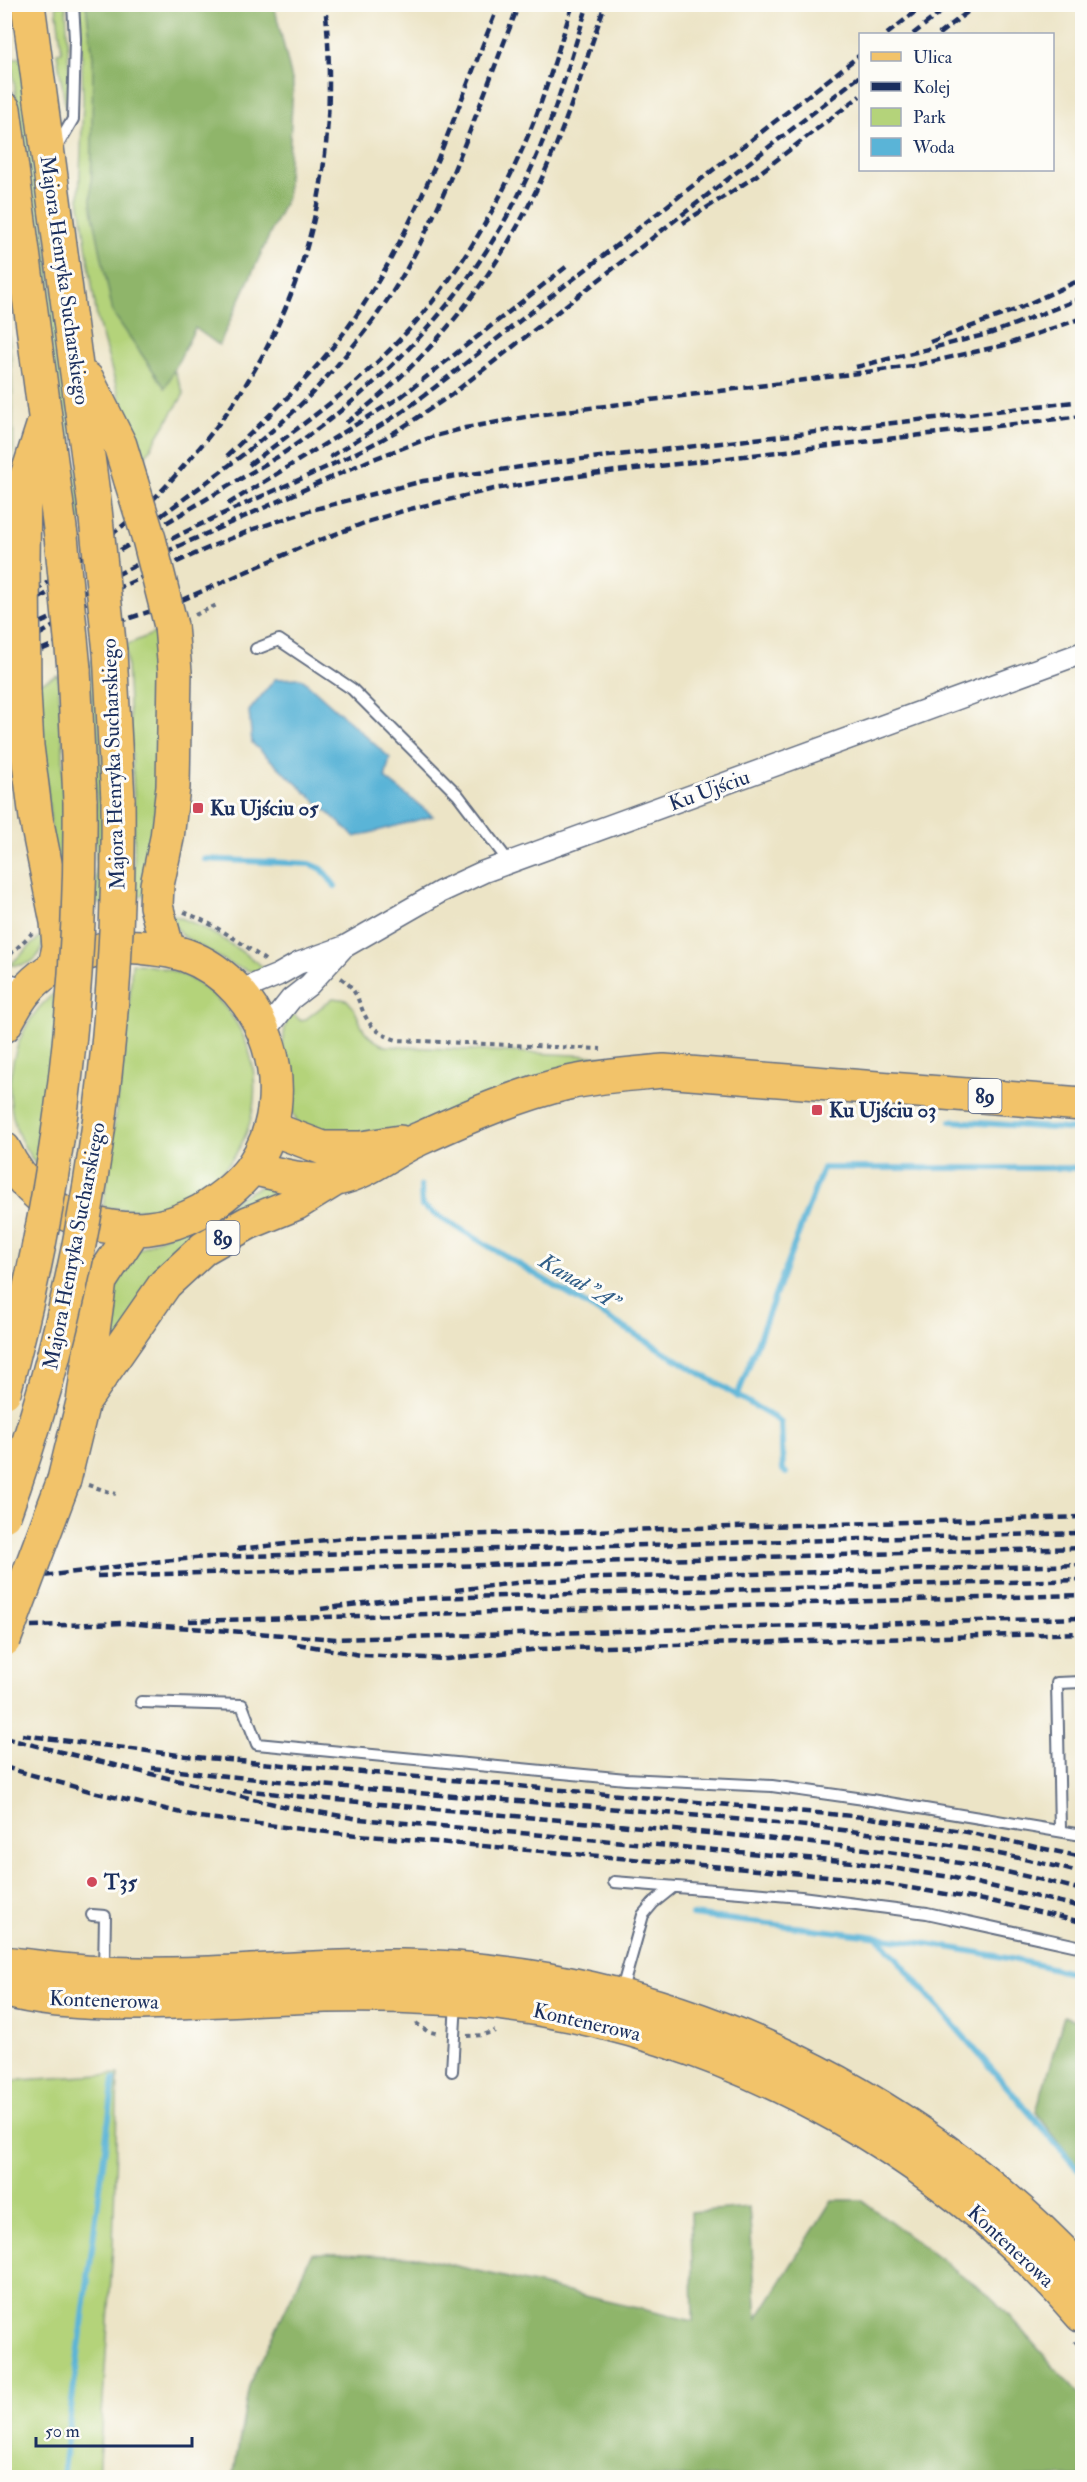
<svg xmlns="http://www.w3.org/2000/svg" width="1087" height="2482" font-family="'IM FELL Double Pica',serif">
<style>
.green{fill:#b4d37a;stroke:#68816c;stroke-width:1.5}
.forest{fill:#8fb56a;stroke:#557264;stroke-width:1.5}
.water{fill:#5ab4d7;stroke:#3a729a;stroke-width:1.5}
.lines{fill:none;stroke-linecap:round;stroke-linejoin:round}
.stream{stroke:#5ab4d7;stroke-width:6}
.lane-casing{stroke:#646e82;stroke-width:14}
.street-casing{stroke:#646e82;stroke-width:24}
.primary-casing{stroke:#646e82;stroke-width:36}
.highway-casing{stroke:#646e82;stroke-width:36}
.path{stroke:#646e82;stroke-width:4;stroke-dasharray:4.5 4.5;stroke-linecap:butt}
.lane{stroke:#fff;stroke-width:10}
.street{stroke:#fff;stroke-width:21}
.primary{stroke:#f2c36a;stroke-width:33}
.highway{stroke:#f2c36a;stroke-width:33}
.rail{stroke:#1b2f5e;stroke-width:4.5;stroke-dasharray:9 4.5;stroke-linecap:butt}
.highway-bridge-casing{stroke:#646e82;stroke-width:36;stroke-linecap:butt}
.highway-bridge{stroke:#f2c36a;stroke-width:33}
.poi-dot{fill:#d1495b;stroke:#fdfcf7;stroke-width:2}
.labels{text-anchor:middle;stroke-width:6;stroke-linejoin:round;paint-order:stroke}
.shield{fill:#fdfcf7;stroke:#5f6c8c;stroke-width:1.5}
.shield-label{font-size:20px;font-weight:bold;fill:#1b2f5e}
.street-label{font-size:21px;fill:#1b2f5e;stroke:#fdfcf7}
.poi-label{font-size:21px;font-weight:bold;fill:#1b2f5e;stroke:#fdfcf7;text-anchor:start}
.water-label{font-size:22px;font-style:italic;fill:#315e88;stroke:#fdfcf7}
</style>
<rect width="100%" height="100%" fill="#fdfcf7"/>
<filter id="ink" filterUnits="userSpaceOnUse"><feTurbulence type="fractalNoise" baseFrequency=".0167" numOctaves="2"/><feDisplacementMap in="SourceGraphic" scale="12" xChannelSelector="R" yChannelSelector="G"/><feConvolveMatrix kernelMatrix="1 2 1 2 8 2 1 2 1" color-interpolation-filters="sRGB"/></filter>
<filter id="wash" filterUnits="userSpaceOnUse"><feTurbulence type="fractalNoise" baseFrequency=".008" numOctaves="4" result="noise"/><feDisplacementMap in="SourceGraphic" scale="24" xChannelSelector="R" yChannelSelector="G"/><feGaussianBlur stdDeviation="1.35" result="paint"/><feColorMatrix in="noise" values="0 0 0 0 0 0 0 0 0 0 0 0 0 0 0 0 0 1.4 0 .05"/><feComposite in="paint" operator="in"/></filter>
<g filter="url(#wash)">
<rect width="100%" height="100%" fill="#ece4c6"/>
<path class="green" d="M80,4L86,5L93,57L164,387L174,370L184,394L139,467L97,318L79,198L83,101Z
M56,5H66L69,73L67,116L57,53L62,52Z
M22,57L83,518L73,526L11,59Z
M4,287C17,382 13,478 13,573L4,565Z
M159,631L166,700L147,894L134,898V799L126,645Z
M95,659L101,749L104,903L96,904V800L89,662Z
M58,675L63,748L65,904L53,848L36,685Z
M167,913C205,925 235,946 267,970L253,972L232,965L181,935Z
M44,933C43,955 35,967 10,965Z
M132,963C151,966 171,968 189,978C283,1030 275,1168 171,1204C149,1212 126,1210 103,1207L127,1033Z
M61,988L39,1169C30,1156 21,1143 16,1128C0,1077 17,1019 61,988Z
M333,998L347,1000C365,1018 353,1031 385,1046L657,1059L403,1131L351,1142L299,1125C284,1105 276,1033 291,1012L300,1020L306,1019Z
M305,1183L277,1195L103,1359L108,1298L136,1251L259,1187L267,1184Z
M118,2074L113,2246L98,2477H5V2081Z"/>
<path class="forest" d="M86,5H274L293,84L287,197L219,345L195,328L165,388L113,313L91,204L93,57Z
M1064,2016L1082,2022V2173L1036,2112Z
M832,2200H862L995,2300L1082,2398V2477H233L249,2386L312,2253L418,2257L693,2321L691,2212L749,2207L757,2319Z"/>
<path class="water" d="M301,678L390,758L385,778L433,816L355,837L252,743L249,711L275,679Z"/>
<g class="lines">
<path class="stream" d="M4,852H5
M204,859L310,864L322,869L335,886
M951,1121L1082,1130
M421,1186L422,1206L781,1422L783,1470L786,1473
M737,1397L823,1168H1082
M692,1915C823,1931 956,1941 1082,1976
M878,1937L1082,2174
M62,2478L114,2079"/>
</g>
</g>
<g filter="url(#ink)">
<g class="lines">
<defs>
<path id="lane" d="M55,150L73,119L75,39L73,4
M256,649L279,640L352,689L458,795L509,862
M141,1702L242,1705L257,1744L626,1779L772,1786L871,1800L1082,1835
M1060,1829L1057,1683L1082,1682
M614,1882L801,1897L927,1913L1082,1947
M92,1915L105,1916L104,1970
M621,1993L643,1915L653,1903L673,1887
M452,2071L456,2002"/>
<path id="street" d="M4,983L26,990
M239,991L278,975L299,963L344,947L440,892L483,872L1082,653
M264,1033L291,999L309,985L342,949"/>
<path id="primary" d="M4,1963C37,1967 70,1972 103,1973C202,1978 302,1965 402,1966C657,1968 909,2086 1082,2272
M4,1990C38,2000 74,2002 109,2003C182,2004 255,1997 327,1996C398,1995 469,1997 539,2009C747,2045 945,2156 1082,2316"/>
<path id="highway" d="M28,4L95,509
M4,109L61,536
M87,379L120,445L131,481
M23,564L24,485L43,426
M110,652L118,800
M74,669L80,801
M24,691L27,746L36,818L57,922L59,947L54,969
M168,950L156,906L157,885L167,838L173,787L175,672L171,626
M4,1026C11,1015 17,1001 26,991C50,961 103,943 140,947C156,949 171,950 185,955C268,985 302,1095 252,1167C239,1185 219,1200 201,1211C164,1231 132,1233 91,1223C54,1214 20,1185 4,1149
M270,1128L323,1148H361L400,1142
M251,1168C278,1174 310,1184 337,1179C368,1173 391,1151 419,1139C467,1117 517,1095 568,1083C600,1076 632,1074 664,1071L1082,1104
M83,1402L165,1284L204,1248L248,1223L297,1203L336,1179
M64,1480L83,1402L100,1281L133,1231"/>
</defs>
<use href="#lane" class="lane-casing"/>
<use href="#street" class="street-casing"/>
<use href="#primary" class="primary-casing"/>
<use href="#highway" class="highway-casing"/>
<path class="path" d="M195,615L219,604
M184,912C214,924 239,941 265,960
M4,961L32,933
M341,978C369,997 353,1027 397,1040L601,1049
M88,1485L116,1494
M416,2023L427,2031L439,2034
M467,2036L483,2035L495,2031
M1075,2341L1082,2349"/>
<use href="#lane" class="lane"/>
<use href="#street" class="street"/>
<use href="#primary" class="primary"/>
<use href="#highway" class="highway"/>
<path class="rail" d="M887,34L925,4
M913,34L951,4
M939,34L978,4
M683,223L753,178L860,96
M930,342L1015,310L1082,279
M856,367L992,333L1082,298
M346,423C431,359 497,276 541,180C567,124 585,63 605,4
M227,456C268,417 309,379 343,334C415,238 454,115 499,4
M330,457L402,412L434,388L860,55
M249,465C291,433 335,402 373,366C446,299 498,212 534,121C549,83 560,43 573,4
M228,504L402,396L566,267
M150,524C206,482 267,441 315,390C351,351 387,306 412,259C455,178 485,90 519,4
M148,552C223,509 305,481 381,440C405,427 428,410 451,395L860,76
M24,600C64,569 108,540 146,506C164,490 179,471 195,453C306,324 342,171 325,4
M56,606L132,567L368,461L432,437L465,428L536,415L912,366L1005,345L1082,318
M4,619L279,456C396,378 489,276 542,143C560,98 573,51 588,4
M4,639L215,545L254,529L315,509L423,481L549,463L1082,401
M4,655L59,623
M4,665L77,635L173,604L302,547L367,522L406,510L494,489L592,474L1082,416
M237,1549L346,1538L1082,1517
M97,1576L1082,1548
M4,1579C73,1575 141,1561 210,1557L1082,1533
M455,1590L525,1582L600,1578L1082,1565
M321,1609L380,1601L432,1598L1082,1580
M189,1621L1082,1595
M4,1627L124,1623L336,1639L1082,1618
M297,1644L361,1655L447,1659L540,1649L1082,1633
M22,1735L195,1757L863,1817L962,1831L1082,1857
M4,1738L282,1806L359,1819L853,1862L950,1877L1082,1907
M4,1767L93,1792L199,1817L335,1833L849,1878L995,1902L1082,1922
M152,1768C327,1788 503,1799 678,1814C814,1826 950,1838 1082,1873
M243,1790L295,1796C421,1808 548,1819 675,1830C812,1842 949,1854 1082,1890"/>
<defs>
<path id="highway-bridge" d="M131,481L149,539L171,626
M95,509L110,652
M61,536L74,669
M23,564L24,691
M4,1392C58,1196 82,1003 80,801
M4,1515C87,1286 121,1043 118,800
M4,1640L64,1480"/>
</defs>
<use href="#highway-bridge" class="highway-bridge-casing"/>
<use href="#highway-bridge" class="highway-bridge"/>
</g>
</g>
<g class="poi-dot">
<rect x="192" y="802" width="12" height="12" rx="3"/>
<rect x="811" y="1104" width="12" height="12" rx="3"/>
<circle cx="92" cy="1882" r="6"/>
</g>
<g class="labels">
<g class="shield">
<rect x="968.5" y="1079" width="33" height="34" rx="4.5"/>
<rect x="206.5" y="1221" width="33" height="34" rx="4.5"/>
</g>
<g class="shield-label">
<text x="985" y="1103">89</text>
<text x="223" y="1245">89</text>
</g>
<g class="street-label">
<text transform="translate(65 280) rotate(82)" y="7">Majora Henryka Sucharskiego</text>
<text transform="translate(113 764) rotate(-92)" y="7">Majora Henryka Sucharskiego</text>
<text transform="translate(709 790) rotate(-20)" y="7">Ku Ujściu</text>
<text transform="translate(74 1246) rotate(-79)" y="7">Majora Henryka Sucharskiego</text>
<text transform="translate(104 2000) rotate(2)" y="7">Kontenerowa</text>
<text transform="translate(587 2022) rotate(13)" y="7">Kontenerowa</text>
<text transform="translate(1011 2246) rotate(43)" y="7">Kontenerowa</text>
</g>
<g class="poi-label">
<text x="210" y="815">Ku Ujściu 05</text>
<text x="829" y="1117">Ku Ujściu 03</text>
<text x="104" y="1889">T35</text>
</g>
<g class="water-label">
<text transform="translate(580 1281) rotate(31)" y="8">Kanał "A"</text>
</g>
</g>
<rect width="1087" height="2482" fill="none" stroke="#fdfcf7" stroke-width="24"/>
<rect x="859" y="33" width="195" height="138" fill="#fdfcf7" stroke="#a3aaba" stroke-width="1.5"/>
<rect x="871" y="52" width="30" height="9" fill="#f2c36a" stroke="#a3aaba" stroke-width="1.5"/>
<text x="913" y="63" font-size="18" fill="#1b2f5e">Ulica</text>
<rect x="871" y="82" width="30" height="9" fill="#1b2f5e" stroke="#a3aaba" stroke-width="1.5"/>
<text x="913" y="93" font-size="18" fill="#1b2f5e">Kolej</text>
<rect x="871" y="108" width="30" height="18" fill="#b4d37a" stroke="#a3aaba" stroke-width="1.5"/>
<text x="913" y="123" font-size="18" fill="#1b2f5e">Park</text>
<rect x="871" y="138" width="30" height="18" fill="#5ab4d7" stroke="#a3aaba" stroke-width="1.5"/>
<text x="913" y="153" font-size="18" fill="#1b2f5e">Woda</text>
<path d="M36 2437v9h156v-9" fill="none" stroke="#1b2f5e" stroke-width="3"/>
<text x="45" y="2437" font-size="18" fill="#1b2f5e" stroke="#fdfcf7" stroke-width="4.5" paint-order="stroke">50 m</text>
</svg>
